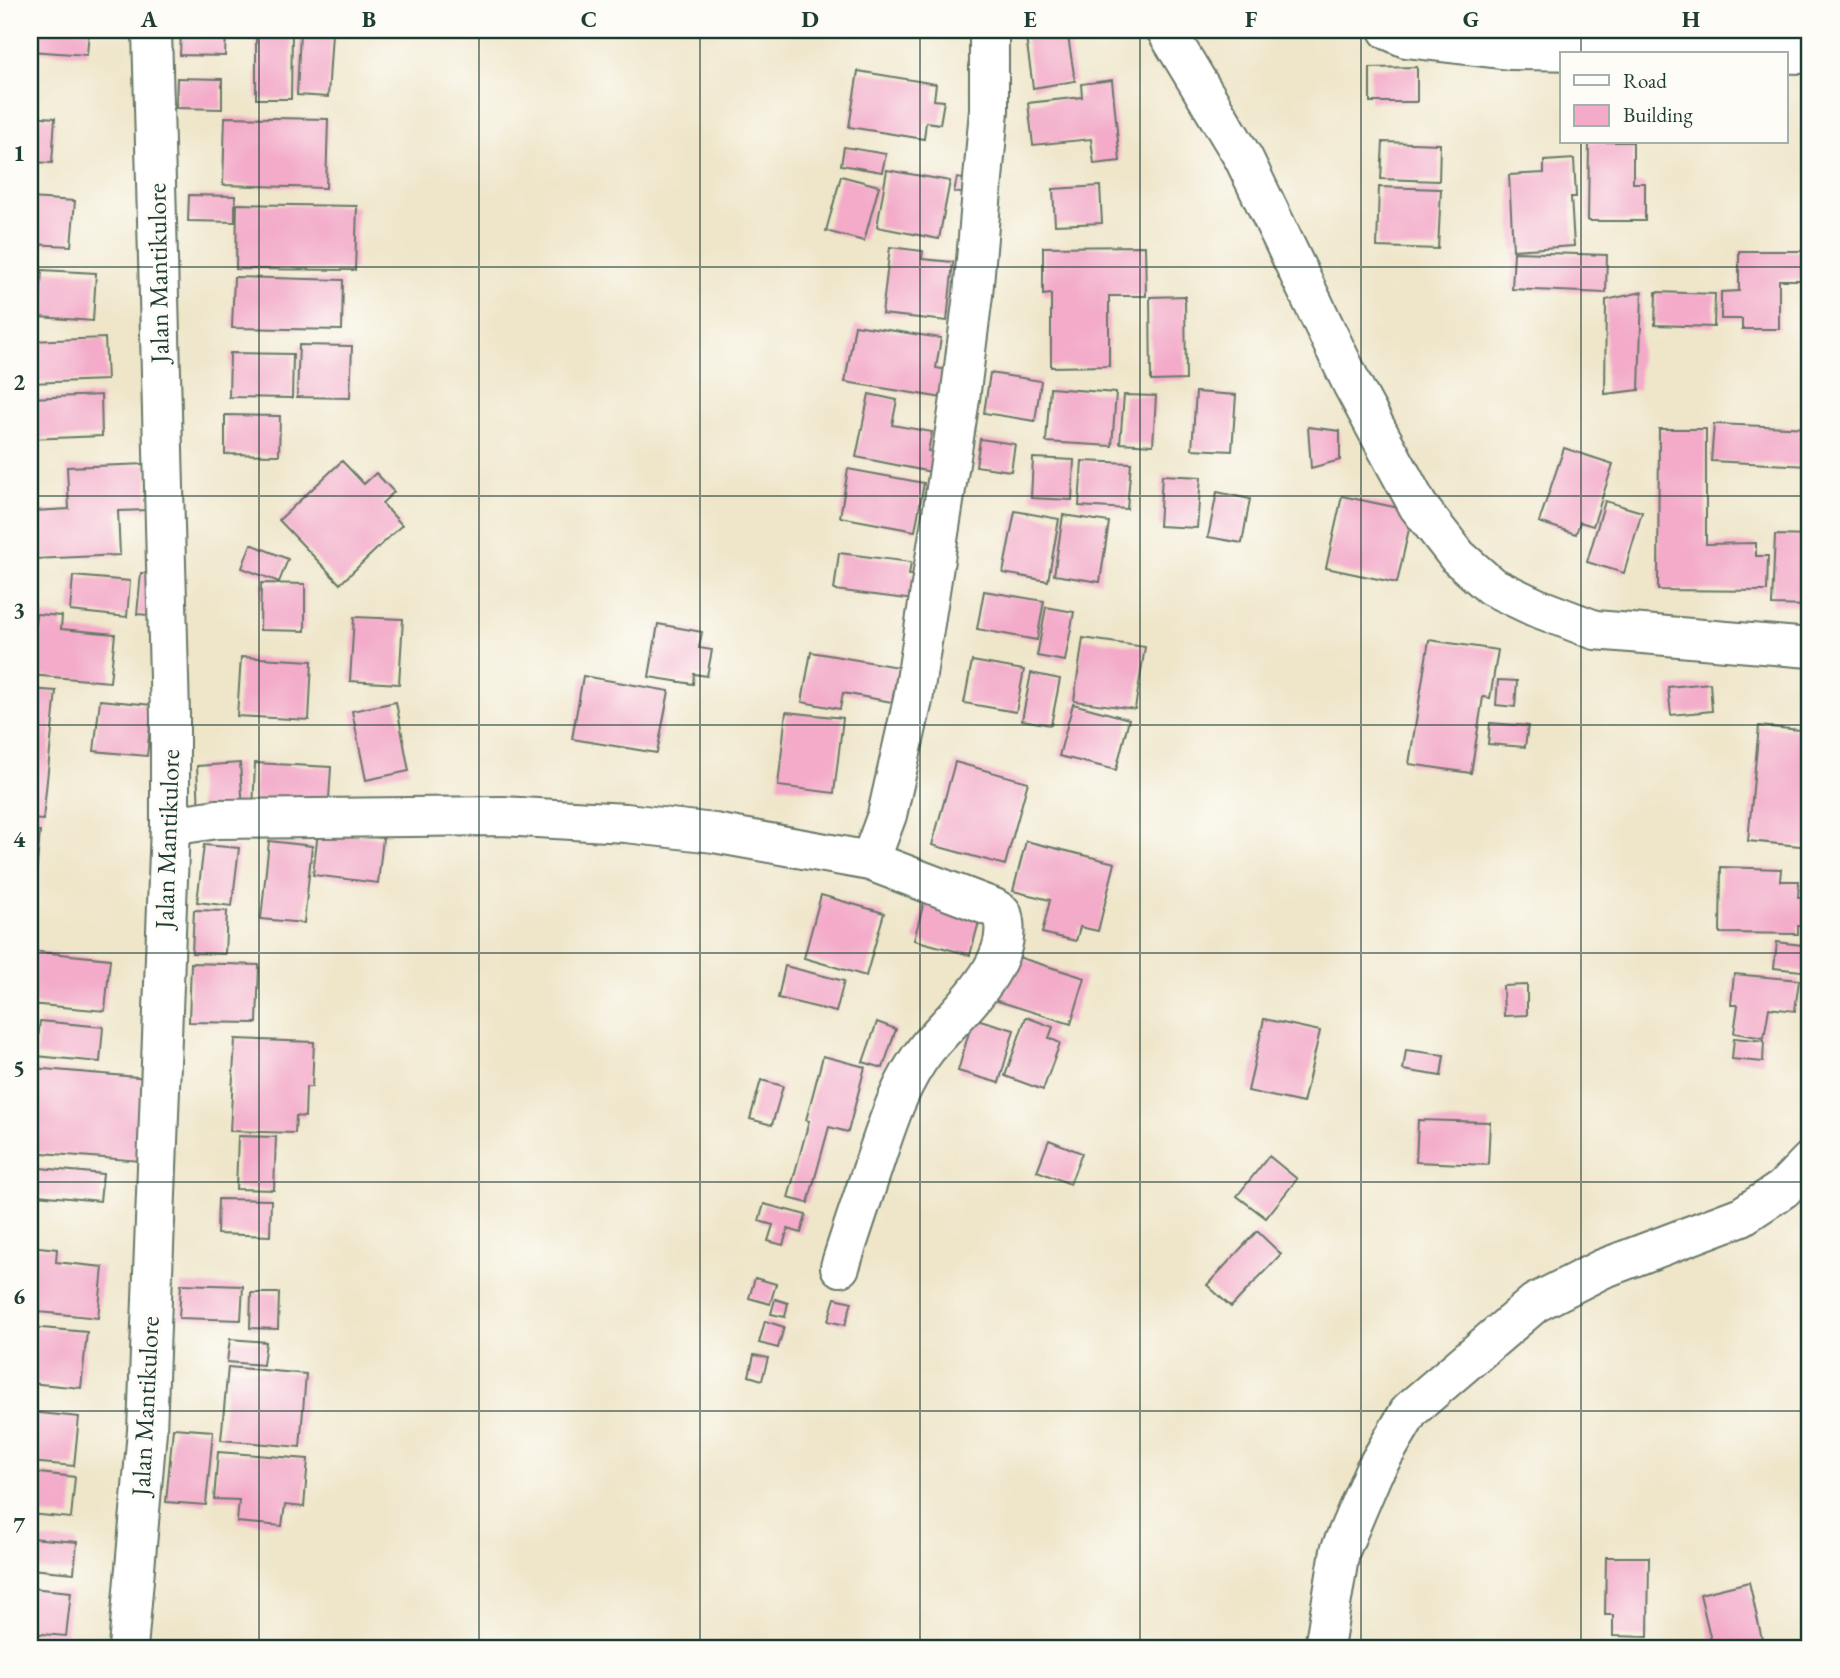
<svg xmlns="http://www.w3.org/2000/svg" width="1840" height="1678" font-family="'EB Garamond',serif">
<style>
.building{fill:#f3abc9}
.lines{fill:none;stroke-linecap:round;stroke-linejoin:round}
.minor-casing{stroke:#687868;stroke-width:42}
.minor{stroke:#fff;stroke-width:38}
.grid{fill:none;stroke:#1f3d34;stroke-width:2;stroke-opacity:0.55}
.labels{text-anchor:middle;stroke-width:6;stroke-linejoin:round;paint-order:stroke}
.street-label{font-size:26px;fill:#1f3d34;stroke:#fdfcf7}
.neatline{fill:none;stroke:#1f3d34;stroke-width:2.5}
.grid-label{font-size:23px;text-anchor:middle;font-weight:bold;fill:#1f3d34}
</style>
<rect width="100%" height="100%" fill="#fdfcf7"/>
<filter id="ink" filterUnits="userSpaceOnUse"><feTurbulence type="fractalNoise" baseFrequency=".0143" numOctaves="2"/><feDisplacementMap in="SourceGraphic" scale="14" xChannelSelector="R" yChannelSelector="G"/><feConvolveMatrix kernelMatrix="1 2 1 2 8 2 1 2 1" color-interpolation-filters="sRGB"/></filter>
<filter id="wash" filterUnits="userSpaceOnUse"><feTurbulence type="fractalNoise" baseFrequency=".00686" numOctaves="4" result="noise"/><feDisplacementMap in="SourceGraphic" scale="28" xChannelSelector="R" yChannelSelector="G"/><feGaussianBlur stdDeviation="1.57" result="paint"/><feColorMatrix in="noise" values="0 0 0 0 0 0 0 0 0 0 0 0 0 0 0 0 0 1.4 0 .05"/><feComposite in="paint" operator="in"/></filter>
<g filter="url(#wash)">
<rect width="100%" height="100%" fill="#efe6ca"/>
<g id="blocks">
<path class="building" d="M30,30H89L87,55L30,51Z
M1025,30H1067L1075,81L1033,88Z
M1689,30H1735V36L1689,34Z
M181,31L226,32L225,56L180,55Z
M300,32L332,33L328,97L297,95Z
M256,33L292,34L291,99H256Z
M1417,67V102H1370V68Z
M858,71L936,84L934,100L944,101L940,124L926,122L924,139L849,127Z
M177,78L222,79V109L176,108Z
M1112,80L1120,161L1094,164L1091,139L1033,145L1028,103L1082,97L1081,84Z
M30,116L55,118L52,163L30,162Z
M225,117L328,119L326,188L223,185Z
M1383,142L1440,144L1439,181L1381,179Z
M1589,142H1633V183H1645V221H1588Z
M844,147L886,154L882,172L841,165Z
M1574,159L1576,197H1571L1574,246L1513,250L1509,175L1544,173V161Z
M887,170L950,181L939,239L877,227Z
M841,176L879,186L864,241L826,231Z
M957,178L980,182L977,196L954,192Z
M1100,186L1102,223L1055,225L1053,189Z
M1379,187L1441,189L1438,249L1377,247Z
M189,195L235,196V222L188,221Z
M30,198L75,201L71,246L30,244Z
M237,204L357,206L355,270L236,269Z
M1145,246L1146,296H1109V366L1051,367V294L1043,295V247Z
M890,247L923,251L922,259L953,262L947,321L882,314Z
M1739,251H1810V280H1779V329H1742V319H1721V292L1739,291Z
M1514,252L1607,255L1606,293L1512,289Z
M42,270L96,273L93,321L39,317Z
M234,277L343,280L342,330L232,328Z
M1642,292L1639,390L1605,394L1606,300Z
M1656,292L1715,294L1714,327L1655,325Z
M1185,296L1186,380L1151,381L1150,297Z
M855,325L941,338L936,368L948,370L943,398L845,382Z
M105,338L107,380L30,383V341Z
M299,345L352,346L350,398L297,397Z
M230,353L293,354L292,398L229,397Z
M990,373L1041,381L1035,421L984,413Z
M1050,388L1116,393L1112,446L1046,442Z
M1196,392L1236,395L1232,451L1192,449Z
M869,394L897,400L892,425L932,432L928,451L945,454L941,474L856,457Z
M101,395L102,436L30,439V398Z
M1124,395L1156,396L1153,445L1120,443Z
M225,415L280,416L279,455L225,454Z
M1714,424L1810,428L1808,466L1711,461Z
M1308,427L1340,431V460L1311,468Z
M1659,429H1706V544L1756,543V556H1768L1767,591L1658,590Z
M980,439L1015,444L1011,471L976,466Z
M1564,448L1613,464L1593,526L1580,522L1576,534L1539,522Z
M1033,458L1074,460L1072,500L1031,498Z
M342,461L364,484L376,473L394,492L382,503L402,525L340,584L279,520Z
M1082,461L1131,463L1127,509L1079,506Z
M147,464L148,510L118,511L120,555L35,559L34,511L69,509L67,467Z
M848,469L924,483L915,531L840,517Z
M1162,475L1201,477L1197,528L1159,526Z
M1217,492L1250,499L1242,543L1208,537Z
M1342,496L1413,511L1397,583L1326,568Z
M1605,501L1642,512L1624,573L1587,562Z
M1015,511L1059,519L1048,581L1003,573Z
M1063,515L1109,522L1100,582L1054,575Z
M1775,535L1810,536V606L1772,605Z
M251,544L288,559L279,582L242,568Z
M839,553L911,562L909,575L917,576L914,600L834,590Z
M141,573L163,575L159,616L137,614Z
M73,576L130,581L127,617L70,611Z
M261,583L305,584V631L260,630Z
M984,591L1044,601L1037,640L977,629Z
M1046,607L1074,612L1065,661L1037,656Z
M36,614L62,616L61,629L115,634L110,682L30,675Z
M354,617L403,619L399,684L350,681Z
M658,624L702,632L699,648L712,650L707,676L694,674L693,684L649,677Z
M1083,638L1145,647L1135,709L1074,701Z
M1429,640L1498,650L1490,698L1483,697L1471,773L1409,764Z
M811,652L898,667L892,702L843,693L840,709L802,702Z
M241,657L312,661L309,720L237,716Z
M972,661L1024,670L1016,712L964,703Z
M1031,673L1060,679L1051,725L1022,720Z
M583,676L669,691L657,753L572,739Z
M1498,680L1517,681L1515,707L1496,705Z
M1710,683L1712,711L1671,715L1668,687Z
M30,689L56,691L43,820L30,819Z
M100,700L152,705L147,756L94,751Z
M396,702L409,771L366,780L352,711Z
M1073,704L1129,719L1116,770L1059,756Z
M786,712L843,718L834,793L778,786Z
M1490,723L1528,726L1525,747L1488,744Z
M1759,726L1810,731V847L1748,841Z
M955,762L1028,782L1005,865L932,845Z
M240,763L243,811L199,813L197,766Z
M255,763L331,767L328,815L253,811Z
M30,831L40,832L32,917L30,916Z
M318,831L383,838L378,883L313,875Z
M269,841L312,846L304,923L261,919Z
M1026,841L1115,863L1098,931L1080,927L1076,941L1042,933L1050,900L1013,891Z
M204,845L239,848L232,906L197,902Z
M1721,867L1781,869L1780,881H1799L1798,897H1810L1809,926H1798V934L1720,933Z
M821,895L884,913L866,976L804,958Z
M924,902L980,918L970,955L914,940Z
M194,910L227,911L225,954L192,953Z
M1777,942L1810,946V972L1774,968Z
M30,951L110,959L105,1011L30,1004Z
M1002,952L1085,978L1071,1024L988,998Z
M191,963L259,965L257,1023L189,1022Z
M785,966L844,981L836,1012L778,998Z
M1734,974L1799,980L1795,1011L1769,1008L1764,1038L1734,1033L1738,1005H1731Z
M1527,985V1015L1504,1016L1503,986Z
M1026,1017L1053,1027L1049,1038L1060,1043L1043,1090L1005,1076Z
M973,1018L1014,1030L999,1083L958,1071Z
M1264,1019L1320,1031L1303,1103L1248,1091Z
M40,1021L103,1027L100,1062L36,1056Z
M877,1022L896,1029L883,1068L863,1062Z
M1734,1038L1764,1041L1763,1062L1732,1059Z
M235,1039L314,1042L312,1087H306L305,1117L296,1116L295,1133L230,1131Z
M1406,1050L1444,1055L1441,1076L1403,1070Z
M823,1056L865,1067L848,1132L829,1127L808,1203L788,1198L809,1121L806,1120Z
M32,1068L149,1078L141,1161L30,1152Z
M761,1080L783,1086L772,1125L750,1119Z
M1418,1120L1490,1122L1488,1165L1416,1162Z
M238,1136L276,1137L274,1190L236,1189Z
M1049,1140L1082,1153L1070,1184L1037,1171Z
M1269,1156L1297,1179L1266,1218L1237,1196Z
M40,1168L103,1174L100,1201L37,1195Z
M218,1199L271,1200L270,1236L217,1234Z
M764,1204L806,1215L801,1233L788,1229L783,1245L768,1241L773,1225L759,1221Z
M1257,1231L1281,1254L1231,1307L1207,1285Z
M30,1246L57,1249L56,1262L103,1267L98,1318L30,1311Z
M755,1278L776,1284L770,1304L749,1298Z
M181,1284L243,1286L241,1320L179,1318Z
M251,1293H279L278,1329L250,1328Z
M835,1298L852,1302L845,1325L828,1321Z
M775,1299L788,1303L785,1317L771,1314Z
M765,1321L784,1327L778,1348L759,1343Z
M30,1327L87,1332L81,1388L30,1383Z
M230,1339L266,1342L263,1365L227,1362Z
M754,1355L768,1358L762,1380L749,1376Z
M228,1367L306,1374L300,1447L221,1440Z
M30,1412L79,1417L74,1466L30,1462Z
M173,1428L213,1431L206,1505L166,1502Z
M218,1452L308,1459L304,1507L285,1505L282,1526L237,1522L239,1500L214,1499Z
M30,1472L75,1477L71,1518L30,1514Z
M30,1538L77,1542L74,1573L30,1569Z
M1606,1557H1649L1648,1637L1613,1636V1615H1605Z
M1749,1582L1764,1648H1721L1712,1645L1700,1594Z
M30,1588L71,1592L66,1636L30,1633Z"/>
</g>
</g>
<g filter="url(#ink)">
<use href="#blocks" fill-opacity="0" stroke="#687868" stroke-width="2"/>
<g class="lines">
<defs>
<path id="minor" d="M1166,30L1244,159L1352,384L1418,506L1458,557L1491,586L1535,607L1595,630L1810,648
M1388,30L1406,38L1509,50L1810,54
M170,826L217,819L502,816L626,823L714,833L870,861L887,815L913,700L960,399L973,295L989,110V30
M840,1267C850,1235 861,1203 872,1170C886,1128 899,1083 927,1048C955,1014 1018,963 1002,913L994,908L870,861
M128,1648L147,1431L170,826V716L152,30
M1324,1648L1340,1551L1373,1473L1410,1410L1535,1303L1602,1269L1742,1216L1783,1189L1810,1161"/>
</defs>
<use href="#minor" class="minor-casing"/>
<use href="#minor" class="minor"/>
</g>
</g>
<path class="grid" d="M259,30V1648M479,30V1648M700,30V1648M920,30V1648M1140,30V1648M1361,30V1648M1581,30V54M1581,142V1648M30,267H1810M30,496H1810M30,725H1810M30,953H1810M30,1182H1810M30,1411H1810"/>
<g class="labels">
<g class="street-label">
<text transform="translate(158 273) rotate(-91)" y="9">Jalan Mantikulore</text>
<text transform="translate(167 839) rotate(-88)" y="9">Jalan Mantikulore</text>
<text transform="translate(145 1406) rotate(-87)" y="9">Jalan Mantikulore</text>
</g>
</g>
<rect width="1840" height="1678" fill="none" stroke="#fdfcf7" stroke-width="77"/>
<rect x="1560" y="52" width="228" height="91" fill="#fdfcf7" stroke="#a4b0a9" stroke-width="2"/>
<rect x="1574" y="75" width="35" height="10" fill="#ffffff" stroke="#a4b0a9" stroke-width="2"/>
<text x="1623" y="88" font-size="21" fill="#1f3d34">Road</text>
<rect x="1574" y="105" width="35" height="21" fill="#f3abc9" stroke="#a4b0a9" stroke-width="2"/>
<text x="1623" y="122" font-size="21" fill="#1f3d34">Building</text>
<rect x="38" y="38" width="1763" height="1602" class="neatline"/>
<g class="grid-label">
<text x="149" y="27">A</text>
<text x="369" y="27">B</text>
<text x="589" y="27">C</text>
<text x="810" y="27">D</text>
<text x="1030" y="27">E</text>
<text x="1251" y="27">F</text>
<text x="1471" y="27">G</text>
<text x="1691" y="27">H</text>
<text x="19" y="161">1</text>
<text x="19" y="390">2</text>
<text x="19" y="618">3</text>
<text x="19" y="847">4</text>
<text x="19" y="1076">5</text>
<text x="19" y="1304">6</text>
<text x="19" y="1533">7</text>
</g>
</svg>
